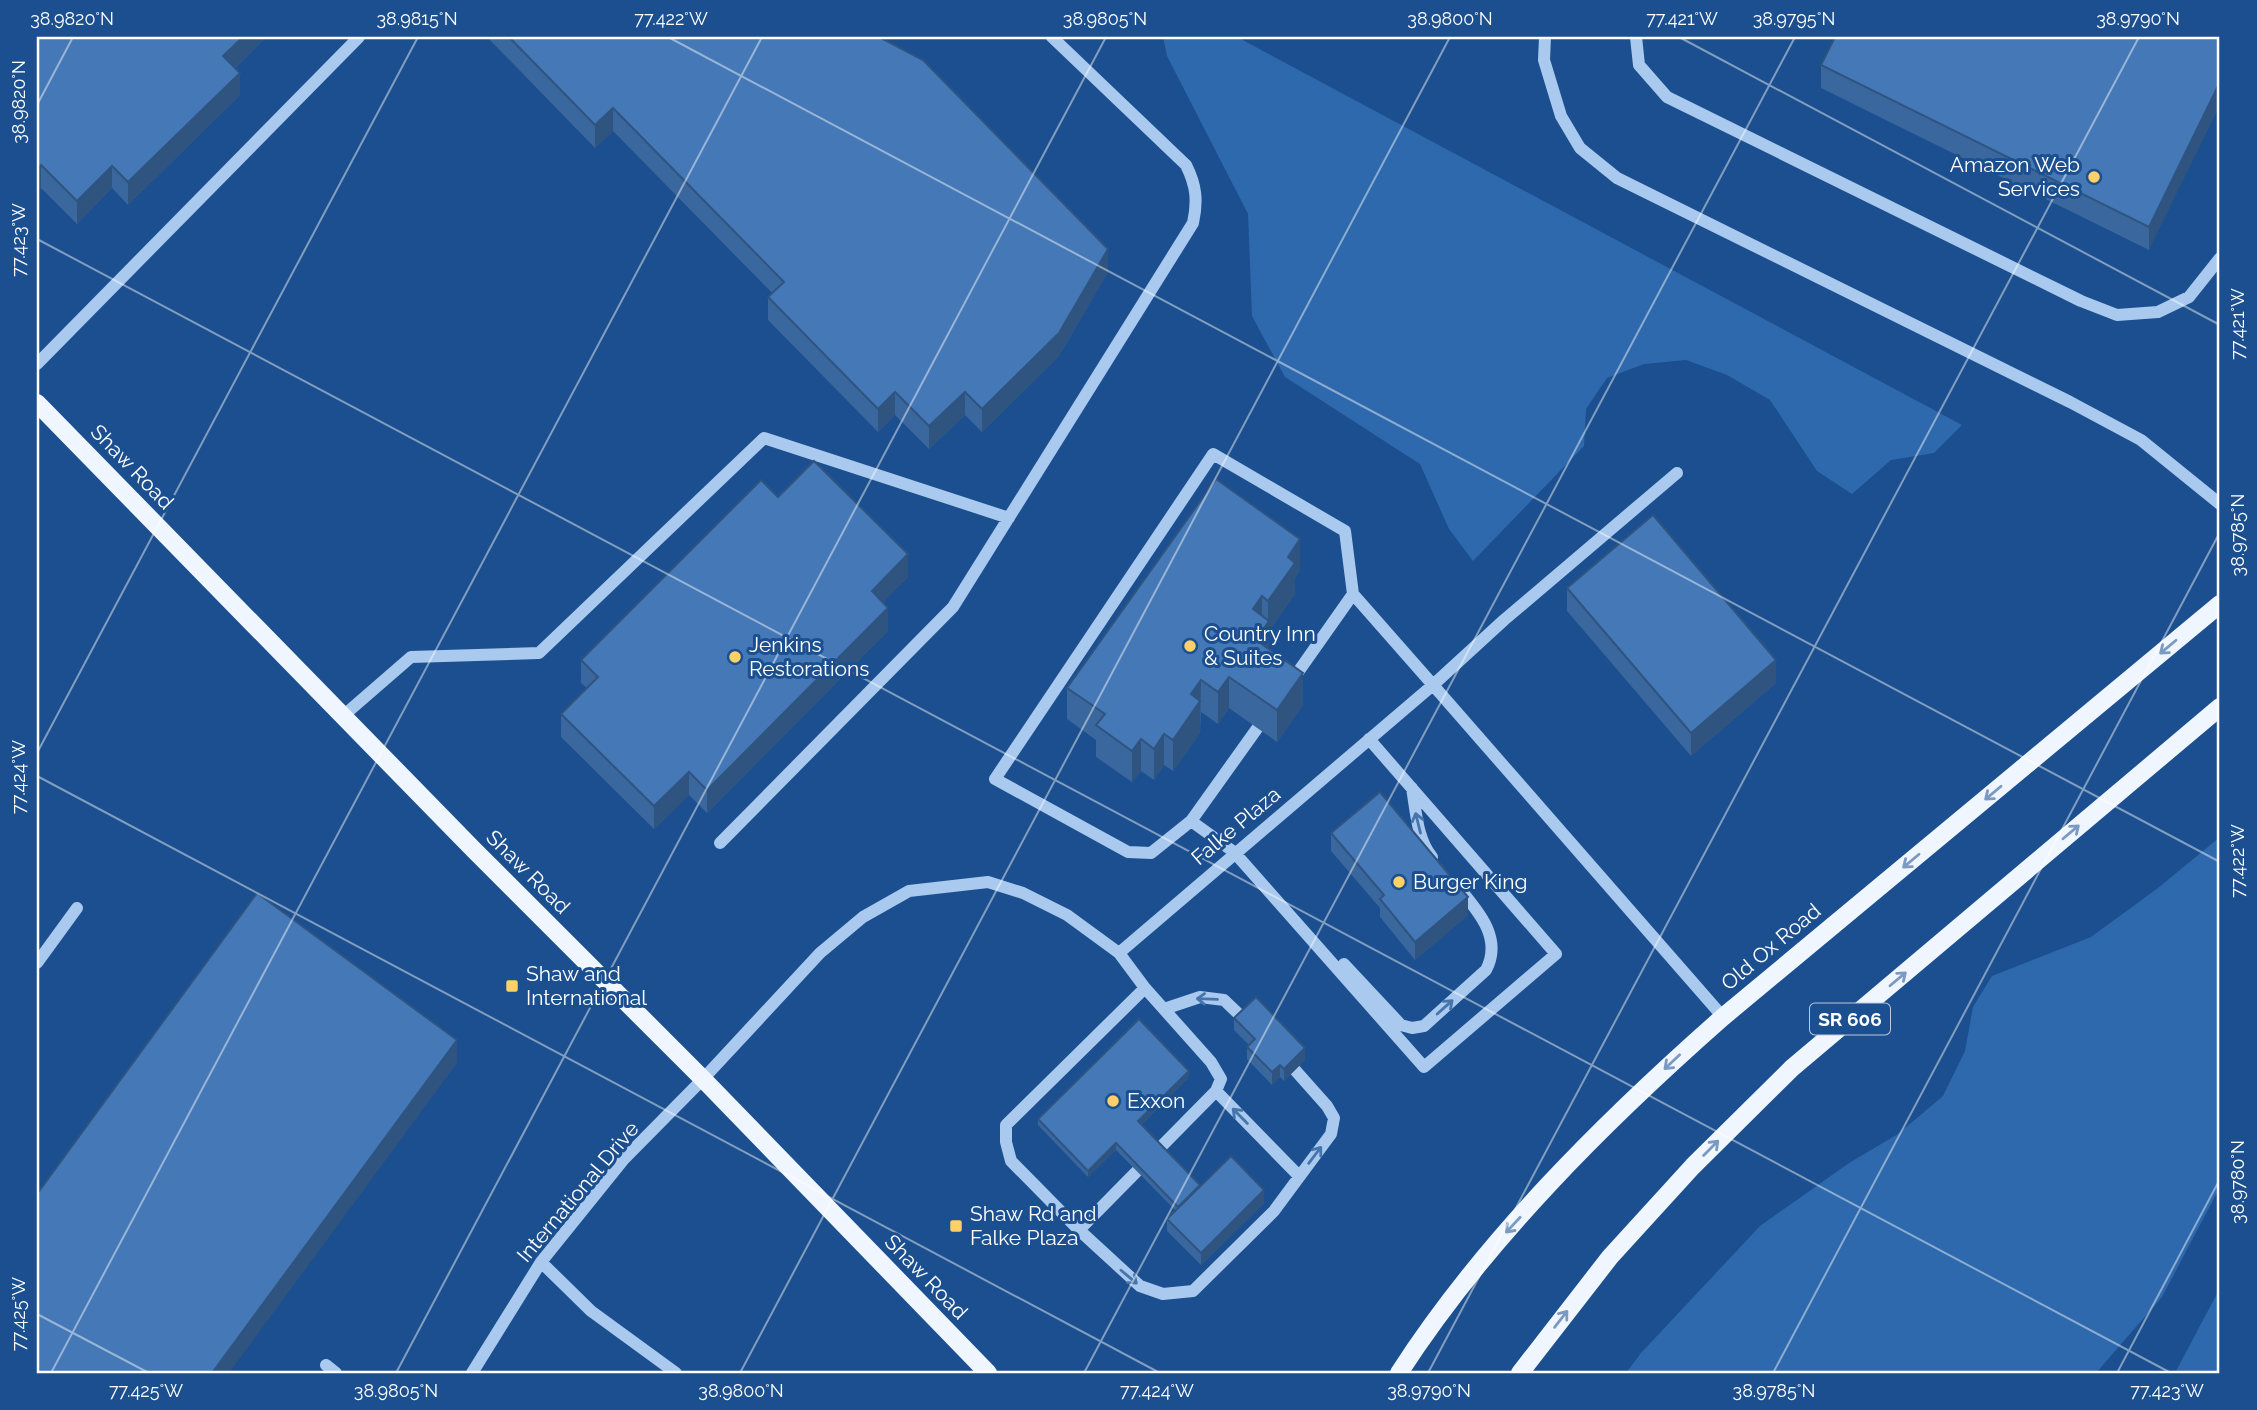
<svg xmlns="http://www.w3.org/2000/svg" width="2257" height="1410" font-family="Raleway,sans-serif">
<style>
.green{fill:#2e69ad}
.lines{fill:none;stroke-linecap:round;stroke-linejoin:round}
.minor{stroke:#a9c9ee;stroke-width:12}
.major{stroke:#f0f6ff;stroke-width:18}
.wall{fill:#3a679d}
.shaded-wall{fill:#305480}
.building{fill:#4478b7;stroke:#305480;stroke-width:2}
.oneway{stroke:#7b9ac1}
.oneway2{stroke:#4674ac}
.ticks{fill:none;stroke:#fff;stroke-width:2;stroke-opacity:0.45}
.poi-dot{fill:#ffd166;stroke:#1b4f8f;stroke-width:2.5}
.labels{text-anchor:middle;stroke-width:6;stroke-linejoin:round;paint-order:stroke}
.shield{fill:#1b4f8f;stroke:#bbcadd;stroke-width:2}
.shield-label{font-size:19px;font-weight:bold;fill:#fff}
.poi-label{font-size:21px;fill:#fff;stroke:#1b4f8f;text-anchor:start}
.street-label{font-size:21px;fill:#fff;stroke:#1b4f8f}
.neatline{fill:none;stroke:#fff;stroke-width:2.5}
.ticks-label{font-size:18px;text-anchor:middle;fill:#fff}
</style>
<rect width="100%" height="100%" fill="#1b4f8f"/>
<path class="green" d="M1163,37H1237L1962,425L1934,453L1891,460L1852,494L1817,471L1770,400L1727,375L1686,360L1644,364L1607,378L1586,409L1584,446L1473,561L1449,529L1420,464L1285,377L1252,316L1248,214L1167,56Z
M2220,837V1187L2162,1297L2096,1373H1626L1641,1353L1760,1226L1849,1163L1898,1134L1943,1096L1965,1051L1973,1007L1992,976L2091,937L2158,888Z
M2220,1288V1373H2175Z"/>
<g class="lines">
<path class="minor" d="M1545,37L1544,60L1561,116L1580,148L1617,178L2070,402L2141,440L2220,504
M1636,37L1639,65L1667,97L2081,301L2117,315L2158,312L2189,297L2220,258
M37,364L359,37
M1291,682L1353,594
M343,716L411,657L539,653L764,438L1009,518
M1369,739L1556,954L1424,1067L1234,852L1191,821L1151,853L1128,852L995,779L1213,454L1345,531L1353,594L1433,685L1504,620L1677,473
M1412,788C1416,811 1417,839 1432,857
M1191,821L1266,716
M720,843L953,607L1193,223C1198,200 1196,185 1186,165L1052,37
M1119,953L1145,988L1211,1062L1221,1079L1216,1091L1079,1230L1011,1161L1006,1142V1125L1145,988
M37,963L77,908
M1344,964L1401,1025L1412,1028L1424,1026L1486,970C1503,938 1478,911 1458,887
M1164,1009L1200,997L1224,1000L1245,1020
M1216,1091L1299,1176
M1079,1230L1140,1286L1163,1294L1193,1291L1274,1211L1331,1134L1334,1118L1327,1106L1295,1070
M541,1262L591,1311L676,1373
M326,1365L336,1373
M472,1373L541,1262L624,1159L703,1079L820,953L863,917L909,891L988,882L1023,893L1067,915L1119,953L1433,685L1723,1017"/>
<path class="major" d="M37,403L473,849L703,1079L988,1373
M1399,1373C1484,1241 1605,1121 1723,1017L2220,604
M1520,1373L1610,1257L1693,1166L1792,1068L2220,707"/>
</g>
<path class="wall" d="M37,37H266L235,68L240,95L128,205L112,188L77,224L41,188L37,192Z
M487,37H879L1108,272L1059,356L982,432L965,415L929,449L895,415L878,432L768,320V297L772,293L613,131L595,148Z
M2220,37L2149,250L1821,88V65Z
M778,497L908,577L883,602L888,631L707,813L689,795L654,829L561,737V714L587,688L581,683V660Z
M1300,570L1295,578V594L1269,631V649L1303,705L1277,742L1229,708L1218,724L1201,712L1200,733L1173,771L1164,765L1154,780L1141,771L1132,782L1096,757V740L1067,719V688Z
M1567,588L1776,683L1691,756L1567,611Z
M1331,833L1468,915L1415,960L1380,917V908L1331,851Z
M1234,1018L1305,1060L1284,1081L1280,1077L1272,1085L1247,1059V1047L1249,1045L1234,1030Z
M1189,1077L1141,1125L1200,1185L1264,1203L1201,1265L1167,1231V1219L1175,1210L1116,1150L1088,1177L1038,1125V1119Z"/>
<path class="shaded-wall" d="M243,37H266L223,79V56Z
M240,73V95L128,205V182Z
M2220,82V105L2149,250V227Z
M613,108V131L595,148V125Z
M41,165V188L37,192V169Z
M112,166V188L77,224V201Z
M1108,249V272L1059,356L982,432V409Z
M895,392V415L878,432V409Z
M965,392V415L929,449V426Z
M1300,539V570L1295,578V594L1269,631V652L1256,640L1268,622V601L1288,557Z
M908,554V577L872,614V591Z
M1262,596V628L1253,609Z
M888,608V631L707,813V790Z
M1776,660V683L1691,756V733Z
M1303,673V705L1277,742V710Z
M1229,677V708L1218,724V692Z
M1201,680L1200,733L1173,771V740L1191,694Z
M1164,734V765L1154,780V749Z
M1141,739V771L1132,782V751Z
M689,772V795L654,829V806Z
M1468,897V915L1415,960V942Z
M457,1040V1063L229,1373H212Z
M1305,1048V1060L1284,1081V1069Z
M1280,1065V1077L1272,1085V1072Z
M1189,1071V1077L1138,1128V1121Z
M1116,1143V1150L1088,1177V1171Z
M1264,1190V1203L1201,1265V1253Z"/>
<path class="building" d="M37,37H243L223,56L240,73L128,182L112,166L77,201L41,165L37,169Z
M509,37H879L923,60L1108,249L1059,333L982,409L965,392L929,426L895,392L878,409L768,297L784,282L613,108L595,125Z
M1835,37H2220V82L2149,227L1821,65Z
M814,461L908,554L872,591L888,608L707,790L689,772L654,806L561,714L598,677L581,660L761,480L778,497Z
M1216,479L1300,539L1288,557L1295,563L1268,601L1262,596L1253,609L1269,621L1256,640L1303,673L1277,710L1229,677L1218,692L1201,680L1191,694L1200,701L1173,740L1164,734L1154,749L1141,739L1132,751L1096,725L1105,714L1067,688Z
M1653,515L1776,660L1691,733L1567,588Z
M1380,792L1468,897L1415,942L1380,899L1384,895L1331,833Z
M257,893L457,1040L212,1373H37V1194Z
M1256,997L1305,1048L1284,1069L1280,1065L1272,1072L1247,1047L1255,1039L1234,1018Z
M1139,1019L1189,1071L1138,1121L1200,1185L1178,1207L1116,1143L1088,1171L1038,1119Z
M1231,1156L1264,1190L1201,1253L1167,1219Z"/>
<defs><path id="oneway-shaft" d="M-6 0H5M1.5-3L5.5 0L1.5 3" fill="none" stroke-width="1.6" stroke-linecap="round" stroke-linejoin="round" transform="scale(1.75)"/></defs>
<g class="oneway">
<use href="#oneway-shaft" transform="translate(2168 647) rotate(140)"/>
<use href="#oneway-shaft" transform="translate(1993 793) rotate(140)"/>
<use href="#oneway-shaft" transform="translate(2071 832) rotate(-40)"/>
<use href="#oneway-shaft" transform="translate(1911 861) rotate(140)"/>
<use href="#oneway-shaft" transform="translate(1898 979) rotate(-40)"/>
<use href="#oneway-shaft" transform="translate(1672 1062) rotate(137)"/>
<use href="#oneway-shaft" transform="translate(1711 1148) rotate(-45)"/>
<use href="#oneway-shaft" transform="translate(1513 1225) rotate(133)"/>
<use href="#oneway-shaft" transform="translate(1561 1319) rotate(-52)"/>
</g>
<g class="oneway2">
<use href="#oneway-shaft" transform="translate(1418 823) rotate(-104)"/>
<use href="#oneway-shaft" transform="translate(1207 999) rotate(-178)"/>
<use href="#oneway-shaft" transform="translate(1445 1007) rotate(-42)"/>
<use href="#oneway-shaft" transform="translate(1240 1116) rotate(-135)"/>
<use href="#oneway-shaft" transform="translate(1315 1155) rotate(-53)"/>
<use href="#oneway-shaft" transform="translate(1129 1277) rotate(40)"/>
</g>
<path class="ticks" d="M668,37L2220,862M1679,37L2220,325M37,105L73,37M37,239L2171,1373M37,753L418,37M37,776L1160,1373M37,1314L149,1373M51,1373L762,37M396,1373L1106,37M740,1373L1450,37M1084,1373L1795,37M1428,1373L2139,37M1773,1373L2220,532M2117,1373L2220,1179"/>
<g class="poi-dot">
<circle cx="2094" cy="177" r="7"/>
<circle cx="1190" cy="646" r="7"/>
<circle cx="735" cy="657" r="7"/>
<circle cx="1399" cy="882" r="7"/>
<rect x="505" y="979" width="14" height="14" rx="3.5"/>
<circle cx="1113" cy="1101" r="7"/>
<rect x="949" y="1219" width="14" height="14" rx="3.5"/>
</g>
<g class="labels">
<rect class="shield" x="1810" y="1003.5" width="80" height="31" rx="5"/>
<g class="shield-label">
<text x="1850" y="1026">SR 606</text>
</g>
<g class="poi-label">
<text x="2080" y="172" text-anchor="end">Amazon Web<tspan x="2080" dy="24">Services</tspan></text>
<text x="1204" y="641">Country Inn<tspan x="1204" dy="24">&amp; Suites</tspan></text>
<text x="749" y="652">Jenkins<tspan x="749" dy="24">Restorations</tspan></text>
<text x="1413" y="889">Burger King</text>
<text x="526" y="981">Shaw and<tspan x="526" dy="24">International</tspan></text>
<text x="1127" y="1108">Exxon</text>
<text x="970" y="1221">Shaw Rd and<tspan x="970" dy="24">Falke Plaza</tspan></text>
</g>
<g class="street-label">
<text transform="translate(132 467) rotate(46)" y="7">Shaw Road</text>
<text transform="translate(1236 826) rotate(-40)" y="7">Falke Plaza</text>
<text transform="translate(528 872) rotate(45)" y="7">Shaw Road</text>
<text transform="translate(1771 947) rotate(-40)" y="7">Old Ox Road</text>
<text transform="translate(578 1192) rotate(-50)" y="7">International Drive</text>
<text transform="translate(926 1277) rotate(46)" y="7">Shaw Road</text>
</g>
</g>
<rect width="2257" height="1410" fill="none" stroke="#1b4f8f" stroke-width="77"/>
<rect x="38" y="38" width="2180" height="1334" class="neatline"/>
<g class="ticks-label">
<text x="72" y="25">38.9820°N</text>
<text x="417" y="25">38.9815°N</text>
<text x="671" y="25">77.422°W</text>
<text x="1105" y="25">38.9805°N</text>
<text x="1450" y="25">38.9800°N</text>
<text x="1682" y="25">77.421°W</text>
<text x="1794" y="25">38.9795°N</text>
<text x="2138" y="25">38.9790°N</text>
<text transform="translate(19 102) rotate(-90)" y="6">38.9820°N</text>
<text transform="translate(19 240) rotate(-90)" y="6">77.423°W</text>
<text transform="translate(2238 324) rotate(-90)" y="6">77.421°W</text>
<text transform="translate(2238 535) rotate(-90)" y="6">38.9785°N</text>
<text transform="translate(19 777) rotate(-90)" y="6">77.424°W</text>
<text transform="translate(2238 861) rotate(-90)" y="6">77.422°W</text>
<text transform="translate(2238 1182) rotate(-90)" y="6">38.9780°N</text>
<text transform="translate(19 1314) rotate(-90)" y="6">77.425°W</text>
<text x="146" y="1397">77.425°W</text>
<text x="396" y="1397">38.9805°N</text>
<text x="741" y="1397">38.9800°N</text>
<text x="1157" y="1397">77.424°W</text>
<text x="1429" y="1397">38.9790°N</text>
<text x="1774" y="1397">38.9785°N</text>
<text x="2167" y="1397">77.423°W</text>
</g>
</svg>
